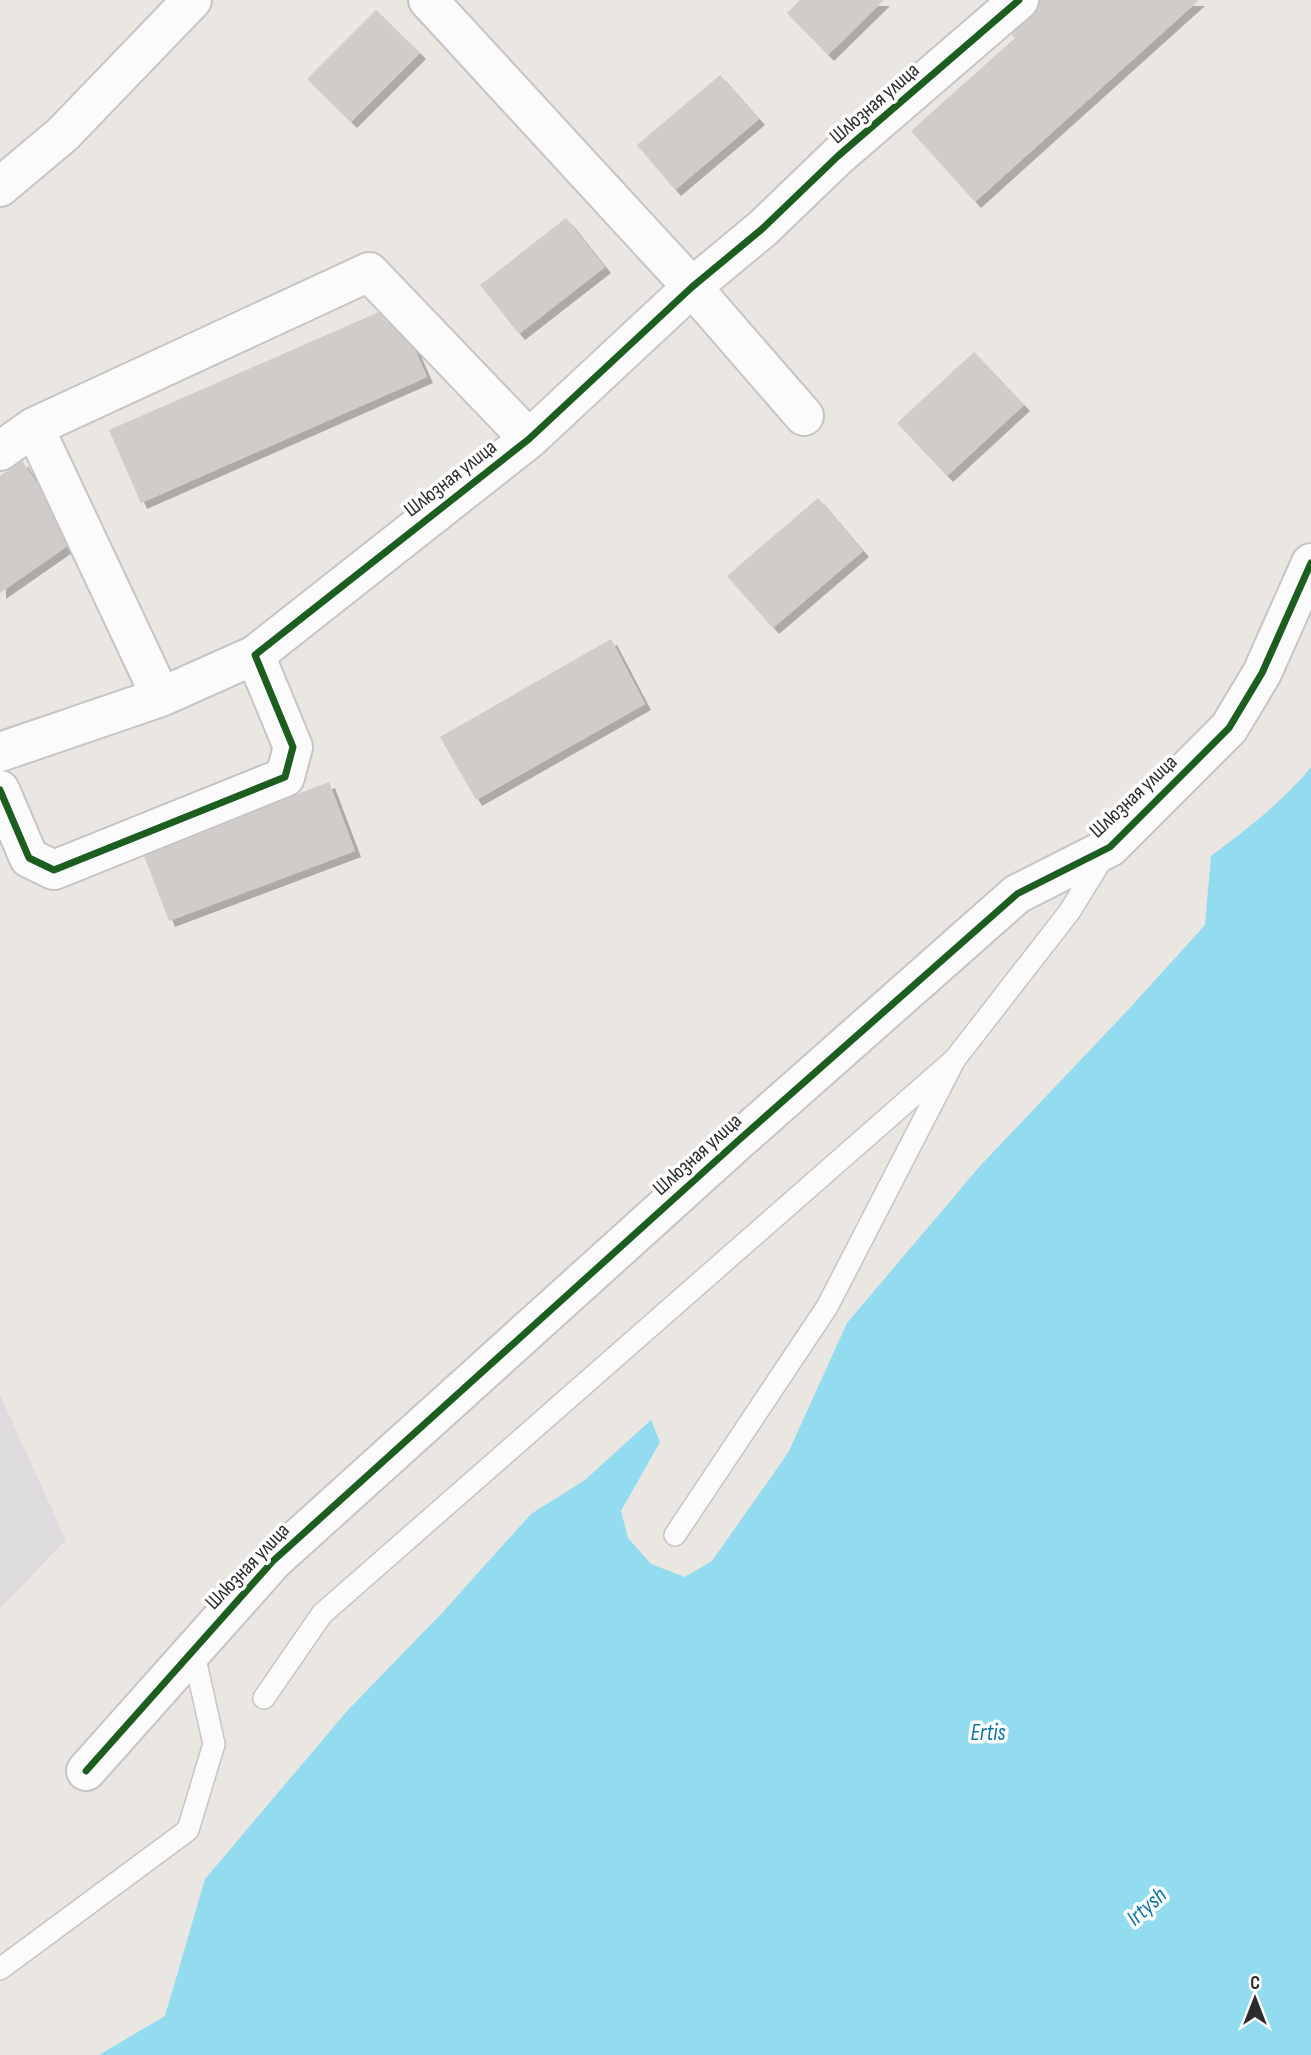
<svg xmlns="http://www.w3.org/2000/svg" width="1311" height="2055" font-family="'Sofia Sans Condensed',sans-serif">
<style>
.industrial{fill:#dedbde}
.water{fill:#93dbee}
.building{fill:#cfccc9;filter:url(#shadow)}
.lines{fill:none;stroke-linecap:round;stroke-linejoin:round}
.service-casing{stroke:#c6c4c4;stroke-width:24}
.minor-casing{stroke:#c6c4c4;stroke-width:42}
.tertiary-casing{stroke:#c6c4c4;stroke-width:42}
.service{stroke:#fcfbfb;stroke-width:21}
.minor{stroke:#fcfbfb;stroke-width:38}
.tertiary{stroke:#fcfbfb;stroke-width:38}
.cycleway-casing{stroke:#fff;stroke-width:11}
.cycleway{stroke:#1b5e20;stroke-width:7}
.labels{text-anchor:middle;stroke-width:7;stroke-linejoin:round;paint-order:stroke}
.street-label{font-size:21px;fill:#2c2c2c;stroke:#fff}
.water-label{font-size:23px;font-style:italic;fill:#0976a4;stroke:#fff}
</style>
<defs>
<filter id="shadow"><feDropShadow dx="6" dy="6" stdDeviation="0" flood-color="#0004"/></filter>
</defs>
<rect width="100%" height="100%" fill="#eae6e2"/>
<path class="industrial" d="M0,1395L66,1540L0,1608Z"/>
<path class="water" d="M1311,767V2055H99L165,2016L205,1879L348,1710L442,1613L531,1514L585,1480L651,1420L660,1442L621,1511L628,1538L651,1564L685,1577L712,1561L788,1453L847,1323L980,1166L1128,1010L1205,925L1211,856C1247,829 1283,802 1311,767Z"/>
<path class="building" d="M800,0H884L828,55L787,13Z
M1031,0H1199L975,202L911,131L1015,38L1003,25Z
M376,10L420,53L351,122L307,79Z
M720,75L759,119L675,190L637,145Z
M566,218L605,267L519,334L480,285Z
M395,305L427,377L141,503L109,430Z
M974,352L1024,405L947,476L897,423Z
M22,461L76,540L0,593V476Z
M818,498L863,551L773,628L727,576Z
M611,639L645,704L476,800L440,737Z
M329,782L355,851L169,921L143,853Z"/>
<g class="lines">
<defs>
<path id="service" d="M675,1535L827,1307L955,1059L1070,911L1105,854
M264,1698L322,1614L955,1059
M0,1969L188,1830L214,1744L193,1650"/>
<path id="minor" d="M428,0L692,287L804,416
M34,427L161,697
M0,451L34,427L369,272L529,439
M0,752L161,697L255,655
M0,790L29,858L54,870L285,777L293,747L255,655L529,439L692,287L762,229L838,156L1019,0
M86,1771L273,1561L740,1139L1017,894L1110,847L1229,728L1262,673L1311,563"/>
<path id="tertiary" d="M0,187L63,134L192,0"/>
</defs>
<use href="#service" class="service-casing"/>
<use href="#minor" class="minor-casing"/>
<use href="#tertiary" class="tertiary-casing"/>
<use href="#service" class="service"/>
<use href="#minor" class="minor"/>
<use href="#tertiary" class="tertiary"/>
<defs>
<path id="cycleway" d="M0,790L29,858L54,870L285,777L293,747L255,655L529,439L692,287L762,229L838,156L1019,0
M86,1771L273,1561L740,1139L1017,894L1110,847L1229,728L1262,673L1311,563"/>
</defs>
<use href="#cycleway" class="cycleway-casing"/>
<use href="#cycleway" class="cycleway"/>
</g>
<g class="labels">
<g class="street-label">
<text transform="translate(874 103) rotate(-41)" y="7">Шлюзная улица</text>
<text transform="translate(450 478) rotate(-38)" y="7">Шлюзная улица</text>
<text transform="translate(1133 796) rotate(-43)" y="7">Шлюзная улица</text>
<text transform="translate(697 1154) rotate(-42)" y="7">Шлюзная улица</text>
<text transform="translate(247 1566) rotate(-46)" y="7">Шлюзная улица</text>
</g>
<g class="water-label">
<text x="988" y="1740">Ertis</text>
<text transform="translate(1146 1906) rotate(-42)" y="8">Irtysh</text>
</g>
</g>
<g transform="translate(1255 1999)" stroke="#ffffff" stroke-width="5" paint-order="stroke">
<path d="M0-5L12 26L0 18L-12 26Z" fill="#2c2c2c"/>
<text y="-10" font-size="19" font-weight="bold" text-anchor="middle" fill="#2c2c2c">С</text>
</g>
</svg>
